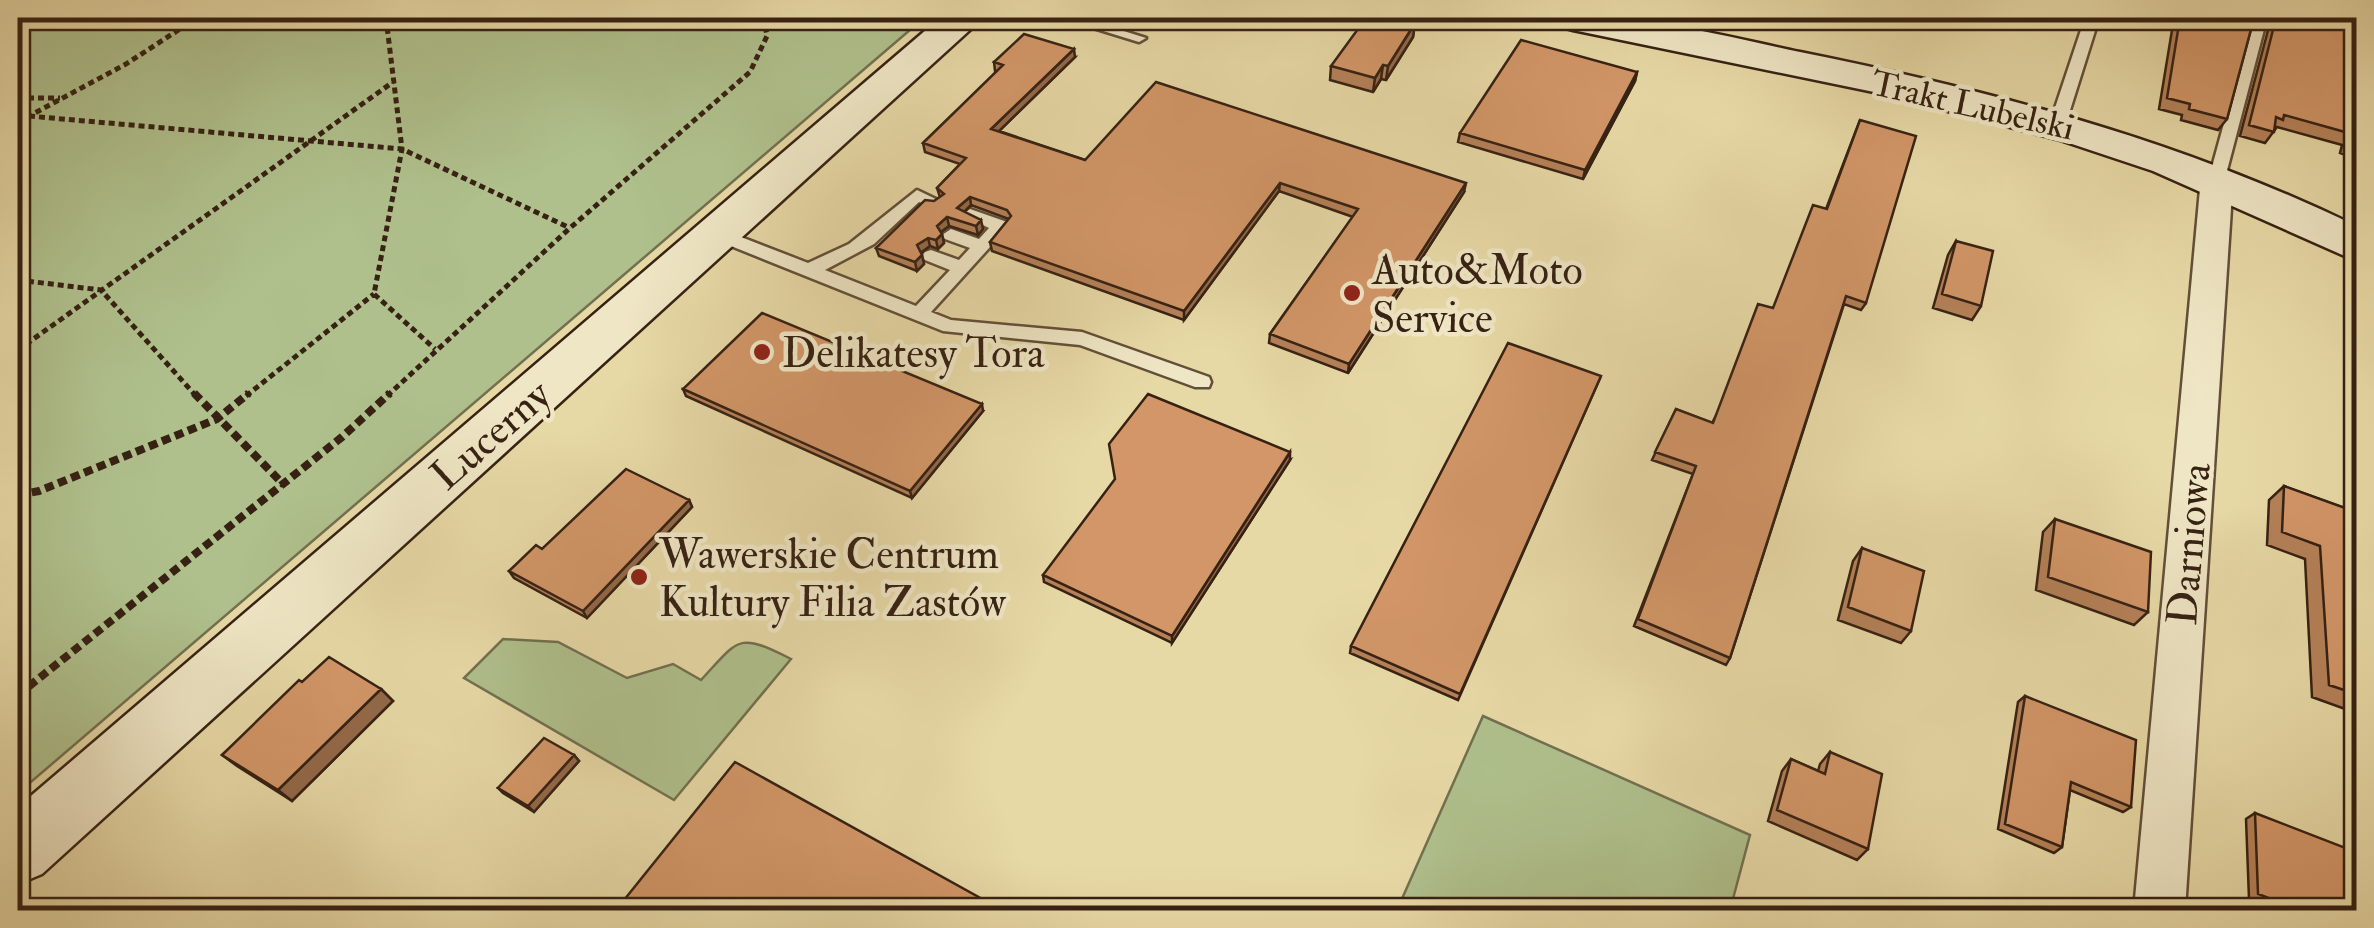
<svg xmlns="http://www.w3.org/2000/svg" width="2374" height="928" font-family="'IM FELL Double Pica',serif">
<style>
.green{fill:#afc08c;stroke:#727050;stroke-width:2.5}
.lines{fill:none;stroke-linecap:round;stroke-linejoin:round}
.lane-casing{stroke:#624f38;stroke-width:5}
.street-casing{stroke:#624f38;stroke-width:5}
.secondary-casing{stroke:#362113;stroke-width:5}
.path-far1{stroke:#362113;stroke-width:5;stroke-dasharray:6 4;stroke-linecap:butt}
.path{stroke:#362113;stroke-width:8;stroke-dasharray:9 5;stroke-linecap:butt}
.lane{fill:#efe6c5;fill-rule:evenodd}
.street{fill:#efe6c5;fill-rule:evenodd}
.secondary{fill:#efe6c5;fill-rule:evenodd}
.wall{fill:#b58159;stroke:#362113;stroke-width:2.5}
.shaded-wall{fill:#936949;stroke:#362113;stroke-width:2.5}
.building{fill:#d29668;stroke:#362113;stroke-width:2.5}
.poi-dot{fill:#8f2418;stroke:#efe6c5;stroke-width:4}
.labels{text-anchor:middle;stroke-width:9;stroke-linejoin:round;paint-order:stroke}
.far-street-label{font-size:35px;fill:#362113;stroke:#efe6c5}
.poi-label{font-size:42px;fill:#362113;stroke:#efe6c5;text-anchor:start}
.street-label{font-size:42px;fill:#362113;stroke:#efe6c5}
</style>
<rect width="100%" height="100%" fill="#e7d9a6"/>
<filter id="stains"><feTurbulence type="fractalNoise" baseFrequency=".002" numOctaves="4"/><feColorMatrix values="0 0 0 0 .2 0 0 0 0 .09 0 0 0 0 .02 0 0 0 .5 -.17"/></filter>
<radialGradient id="worn" r=".72"><stop offset=".6" stop-color="#630" stop-opacity="0"/><stop offset="1" stop-color="#630" stop-opacity=".3"/></radialGradient>
<path class="green" d="M18,18H924L18,793Z
M503,639L558,642L627,678L673,664L701,680C740,638 737,632 791,659L674,800L464,678Z
M1483,716L1750,835L1730,910H1397Z"/>
<g class="lines">
<defs>
<path id="lane" d="M1061,18H1082L1146,38L1139,42Z
M2085,18H2099L2066,123L2058,128L2052,126L2050,123Z
M2253,18H2267L2225,178L2217,183L2209,178Z
M917,190L942,202L934,207L919,202L874,244L825,270L916,306L950,270L925,260L922,256L925,252L931,250L959,260L970,248L945,239L942,235L951,229L979,239L989,228L962,215L970,209L1007,222L1009,226L931,312L951,320L1082,332L1209,377L1211,382L1209,387H1195L1080,345L943,331L711,238L708,234L711,230H723L808,263L849,244Z"/>
<path id="street" d="M2217,168L2229,171L2233,178L2185,910H2134L2201,178L2205,171Z"/>
<path id="secondary" d="M940,18H983L42,874L18,884V807Z
M1553,18C1636,12 1719,35 1800,52C1993,91 2179,140 2356,226V261L2153,171L2057,139L1874,92L1573,30L1559,26Z"/>
</defs>
<use href="#lane" class="lane-casing"/>
<use href="#street" class="street-casing"/>
<use href="#secondary" class="secondary-casing"/>
<path class="path-far1" d="M386,18L402,149L374,294L435,349
M18,98H60
M29,116L402,149L570,228
M18,122L126,64L197,18
M18,280L101,290L196,396
M18,350L393,82
M246,396L374,294
M387,396L570,228L750,72L767,36L764,18"/>
<path class="path" d="M194,393L284,485
M18,495L39,491L217,419L249,393
M18,695L342,437L390,393"/>
<use href="#lane" class="lane"/>
<use href="#street" class="street"/>
<use href="#secondary" class="secondary"/>
</g>
<path class="wall" d="M1922,18H1941L1939,22Z
M2174,18H2254L2227,119L2218,130L2181,120L2182,115L2159,109Z
M2270,18H2356V159L2340,153L2342,145L2277,127L2265,143L2240,136L2271,19Z
M1415,23L1413,37L1386,80L1381,79L1373,92L1330,80L1331,66Z
M1075,57L999,131L1085,160L1464,192L1348,373L1269,343L1270,334L1353,217L1279,191L1184,320L992,251L990,242L1009,219L971,205L964,212L983,229L978,235L949,226L941,232L944,243L938,249L930,246L921,253L924,264L917,271L879,256L876,248L940,197L937,188L960,164L925,152L923,143L997,72L995,71L994,62Z
M1637,72L1635,81L1583,179L1458,142L1460,133Z
M1860,120L1866,303L1861,310L1844,304L1730,658L1726,665L1634,626L1693,474L1652,460L1676,409L1712,423L1826,209Z
M1956,241L1981,306L1972,320L1933,308L1948,255Z
M1601,376L1458,700L1350,653L1351,646Z
M683,389L983,411L912,498L686,396Z
M1290,460L1172,643L1044,582L1043,575Z
M2284,486L2356,512V713L2312,697L2305,559L2267,545L2269,500Z
M689,500L692,507L587,618L514,578L509,571L542,549Z
M2055,519L2148,612L2134,625L2036,590L2043,532Z
M1862,548L1911,631L1901,643L1838,620L1853,561Z
M302,682L381,689L393,701L292,801L237,766L222,755Z
M2025,696L2131,807L2123,812L2070,790L2062,847L2054,853L1998,829L2018,702Z
M1830,752L1868,849L1857,860L1768,821L1782,771L1791,759L1818,771L1820,764Z
M574,755L579,761L534,812L503,793L498,788Z
M2255,813L2356,910H2277L2249,899L2246,819Z"/>
<path class="shaded-wall" d="M1415,23L1413,37L1386,80L1388,66Z
M1074,49L1075,57L993,137L991,129Z
M1383,65L1381,79L1373,92L1375,78Z
M1637,72L1635,81L1583,179L1585,170Z
M1280,183L1279,191L1184,320V311Z
M1466,183L1464,192L1348,373L1349,364Z
M970,197L971,205L959,217L957,208Z
M947,217L949,226L938,234L937,226Z
M981,220L983,229L978,235L976,226Z
M942,234L944,243L938,249L936,240Z
M928,238L930,246L919,254L917,245Z
M922,255L924,264L917,271L915,262Z
M982,404L983,411L912,498L910,491Z
M1290,452V460L1172,643V636Z
M689,500L692,507L587,618L583,611Z
M381,689L393,701L292,801L278,790Z
M574,755L579,761L534,812L528,806Z"/>
<path class="building" d="M1366,18H1395L1415,23L1388,66L1383,65L1375,78L1331,66Z
M2180,18H2254L2227,119L2189,109L2190,104L2167,98Z
M2276,18H2356V144L2350,142L2352,134L2284,115L2283,120L2276,117L2274,132L2249,125Z
M1024,34L1074,49L991,129L1085,160L1156,82L1466,183L1349,364L1270,334L1358,209L1280,183L1184,311L990,242L1011,216L1007,210L970,197L957,208L981,220L976,226L947,217L937,226L942,234L936,240L928,238L917,245L922,255L915,262L876,248L925,200L934,201L944,194L937,188L966,158L923,143L1003,65L994,62Z
M1521,40L1637,72L1585,170L1460,133Z
M1860,120L1916,136L1866,303L1846,296L1730,658L1638,619L1696,466L1655,452L1676,409L1713,423L1758,304L1773,308L1813,205L1827,209Z
M1956,241L1993,251L1981,306L1942,294Z
M762,313L982,404L910,491L683,389Z
M1508,343L1601,376L1460,694L1351,646Z
M1148,394L1290,452L1172,636L1043,575L1115,479L1109,444Z
M626,469L689,500L583,611L509,571L536,545L542,549Z
M2284,486L2356,512V694L2329,685L2320,546L2282,532Z
M2055,519L2151,552L2148,612L2048,577Z
M1862,548L1924,571L1911,631L1848,607Z
M329,657L381,689L278,790L222,755L299,680L302,682Z
M2025,696L2136,740L2131,807L2071,782L2062,847L2005,824Z
M544,738L574,755L528,806L498,788Z
M1830,752L1882,774L1868,849L1777,810L1791,759L1825,774Z
M735,762L1002,910H616Z
M2255,813L2356,852V910H2300L2258,894Z"/>
<g class="poi-dot">
<circle cx="1352" cy="293" r="10"/>
<circle cx="762" cy="352" r="10"/>
<circle cx="639" cy="577" r="10"/>
</g>
<g class="labels">
<g class="far-street-label">
<text transform="translate(1973 105) rotate(13)" y="12">Trakt Lubelski</text>
</g>
<g class="poi-label">
<text x="1372" y="284">Auto&amp;Moto<tspan x="1372" dy="48">Service</tspan></text>
<text x="782" y="367">Delikatesy Tora</text>
<text x="659" y="568">Wawerskie Centrum<tspan x="659" dy="48">Kultury Filia Zastów</tspan></text>
</g>
<g class="street-label">
<text transform="translate(490 434) rotate(-41)" y="15">Lucerny</text>
<text transform="translate(2188 544) rotate(-85)" y="15">Darniowa</text>
</g>
</g>
<rect width="2374" height="928" fill="none" stroke="#e7d9a6" stroke-width="60"/>
<rect x="20" y="20" width="2334" height="888" fill="none" stroke="#362113" stroke-width="5"/>
<rect x="30" y="30" width="2314" height="868" fill="none" stroke="#362113" stroke-width="2.5"/>
<rect width="100%" height="100%" filter="url(#stains)"/>
<rect width="100%" height="100%" fill="url(#worn)"/>
</svg>
